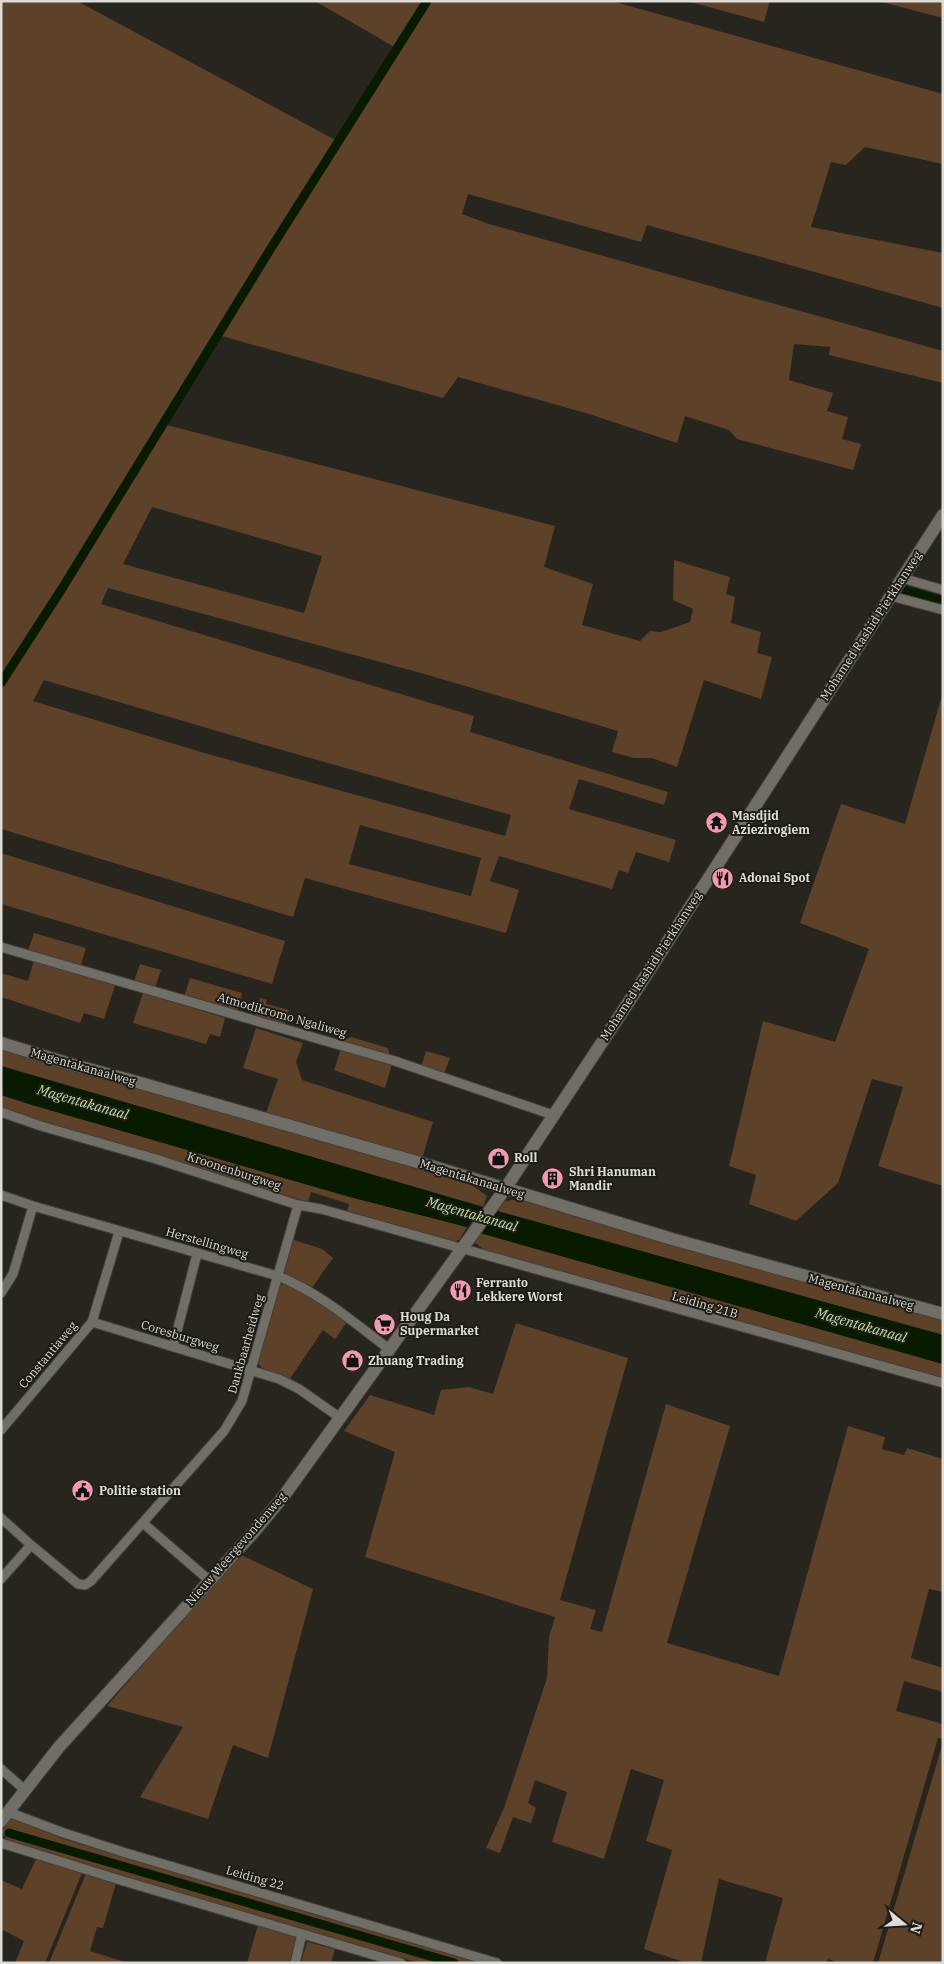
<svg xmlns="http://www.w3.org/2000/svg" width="944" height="1964" font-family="'IBM Plex Serif',serif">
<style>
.green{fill:#5e4129;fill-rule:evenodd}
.water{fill:#081a00}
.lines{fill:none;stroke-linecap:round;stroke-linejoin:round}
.stream{stroke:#081a00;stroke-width:2.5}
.canal{stroke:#081a00;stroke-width:9}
.street-casing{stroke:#413f3a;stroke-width:11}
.secondary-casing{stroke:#413f3a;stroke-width:14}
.street{stroke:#706e66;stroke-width:9}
.secondary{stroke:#706e66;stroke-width:12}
.labels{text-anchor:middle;stroke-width:4;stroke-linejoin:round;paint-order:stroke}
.street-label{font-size:12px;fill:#dddcd8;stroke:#1e1c15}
.poi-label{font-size:12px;font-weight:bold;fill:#dddcd8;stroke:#1e1c15;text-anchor:start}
.water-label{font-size:14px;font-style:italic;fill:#bce2a3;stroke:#1e1c15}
</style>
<rect width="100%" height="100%" fill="#27251e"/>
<path class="green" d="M1,1H77L339,142L396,48L315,1H612L943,94V164L865,147L846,165L831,162L811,227L943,253V308L647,225L641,242L468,194L462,214L489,224L943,351V383L829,355L830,347L794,344L789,380L833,393L827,411L848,417L842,439L861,444L853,470L737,439L729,430L685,416L677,443L589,414L458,377L443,398L218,335L163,424L555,526L544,567L593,584L582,625L640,641L650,631L661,632L690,622L693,609L673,600L674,560L730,577L726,594L735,597L731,623L761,632L757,653L772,657L761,699L704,680L677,767L652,758H634L612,752L618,731L428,675L108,588L101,604L474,716L470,732L668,792L664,805L579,779L569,809L676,840L669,862L636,852L628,873L619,870L612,889L499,856L490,881L519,890L506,933L305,878L293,917L1,829ZM152,507L322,556L304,613L123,564ZM44,680L261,744L511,815L505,836L201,752L33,701ZM360,825L481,858L471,896L349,864Z
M687,1H770L764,22Z
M878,1H943V18Z
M943,692V1186L878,1166L903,1087L872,1079L838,1183L796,1221L749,1204L756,1175L729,1166L763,1021L835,1042L869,949L800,923L841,804L905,824Z
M1,853L285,941L272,984L1,904Z
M34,933L86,948L80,968L27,954Z
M34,960L115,985L104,1019L84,1013L80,1023L1,997V973L28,981Z
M140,964L161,970L154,991L133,984Z
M190,978L242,993L236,1016L183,1000Z
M143,993L225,1018L220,1037L210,1034L206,1044L133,1023Z
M260,998L267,1000L266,1004L289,1010L283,1031L253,1022Z
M256,1028L303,1043L296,1062L302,1080L433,1122L422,1159L266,1113L278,1079L243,1068Z
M351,1037L388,1048L392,1064L385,1088L334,1070L344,1040Z
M1,1048L472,1185L487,1196L483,1207L1,1066Z
M426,1051L450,1058L443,1077L420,1070Z
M1,1095L33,1105L350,1197L467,1227L459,1240L450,1242L347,1212L349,1204L311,1192L308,1202L21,1116L1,1108Z
M514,1200L528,1202L943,1320V1335L497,1211L504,1201Z
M480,1233L943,1364V1379L487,1252L474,1242Z
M291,1239L322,1249L333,1258L311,1289L286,1276L284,1272Z
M285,1283L296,1286L347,1322L335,1339L323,1330L289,1380L262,1368L258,1363V1357L278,1287Z
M516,1323L628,1358L560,1600L596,1610L590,1629L602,1632L666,1404L730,1426L667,1643L779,1676L848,1426L885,1437L882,1449L904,1455L907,1448L943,1459V1592L929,1589L911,1658L943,1668V1692L904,1681L896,1711L943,1724V1739L938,1738L873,1963H840L828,1959L826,1963H765L783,1898L719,1879L701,1963H687L644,1949L672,1850L646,1841L664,1780L631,1769L604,1859L552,1842L567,1792L535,1780L528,1803L536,1808L531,1823L513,1817L500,1853L486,1848L504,1808L547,1678L549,1637L555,1617L365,1557L395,1452L344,1431L370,1395L434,1415L441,1390L469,1387L493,1394Z
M239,1554L313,1589L268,1758L233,1745L208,1819L140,1797L183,1727L107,1706Z
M943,1742V1963H878Z
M15,1818L63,1839L487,1963H420L260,1918L38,1851C25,1847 7,1845 2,1831L10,1820Z
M36,1859L82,1873L45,1963H15L24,1941L1,1929V1880L22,1889Z
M88,1873L116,1883L103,1928L97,1927L90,1951L128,1963H49L85,1876Z
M258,1925L294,1936L296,1939L292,1963H247Z
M307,1942L335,1949L331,1963H301Z"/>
<path class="water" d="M1,1066L483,1207L467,1227L350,1197L32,1105L1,1095Z
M497,1211L943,1335V1364L480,1233Z"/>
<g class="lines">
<path class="stream" d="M9,1833L64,1849"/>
<path class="canal" d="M904,590L943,601
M1,683L63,587L268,253L427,1
M9,1833L454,1963"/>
<defs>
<path id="street" d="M902,578L943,590
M891,596L943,610
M1,947L395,1061L553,1115
M1,1112L41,1126L156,1159L298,1205L321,1209L943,1383
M1,1195L33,1206L278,1276C320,1293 353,1322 389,1349
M1,1293L13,1274L33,1206
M92,1322L279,1379L299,1389L339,1417
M173,1347L197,1254
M1,1430L92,1322L119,1232
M1,1518L31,1545L78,1584L85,1585L91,1581L224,1431L242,1401L298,1205
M143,1523L210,1581
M1,1579L31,1545
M1,1769L25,1790
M8,1812L64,1833L126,1853L497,1963
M1,1843L120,1880L401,1963
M295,1963L302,1934"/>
<path id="secondary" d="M1,1043L70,1064L137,1082L431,1166L672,1239L943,1314
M1,1821L59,1747L253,1533L283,1497L505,1189L632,997L943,515"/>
</defs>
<use href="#street" class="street-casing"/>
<use href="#secondary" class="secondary-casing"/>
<use href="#street" class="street"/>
<use href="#secondary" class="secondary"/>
</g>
<defs>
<symbol id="temple-disc" viewBox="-11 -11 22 22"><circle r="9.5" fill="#f19ab1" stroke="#1e1c15"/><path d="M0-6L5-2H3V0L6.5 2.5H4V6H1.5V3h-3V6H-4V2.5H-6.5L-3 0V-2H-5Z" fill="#111"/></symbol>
<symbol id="restaurant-disc" viewBox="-11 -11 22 22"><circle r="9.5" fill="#f19ab1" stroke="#1e1c15"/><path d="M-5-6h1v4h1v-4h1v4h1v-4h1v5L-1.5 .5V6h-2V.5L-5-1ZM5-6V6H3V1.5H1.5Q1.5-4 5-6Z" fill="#111"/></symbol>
<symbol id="shop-disc" viewBox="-11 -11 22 22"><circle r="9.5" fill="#f19ab1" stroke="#1e1c15"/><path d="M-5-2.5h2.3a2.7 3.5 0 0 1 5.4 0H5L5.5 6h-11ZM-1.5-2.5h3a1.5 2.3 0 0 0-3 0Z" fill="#111"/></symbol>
<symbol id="building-disc" viewBox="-11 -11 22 22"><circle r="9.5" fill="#f19ab1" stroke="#1e1c15"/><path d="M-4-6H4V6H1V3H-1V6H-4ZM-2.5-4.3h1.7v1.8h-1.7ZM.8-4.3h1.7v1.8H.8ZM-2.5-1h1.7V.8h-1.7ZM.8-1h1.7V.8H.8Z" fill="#111"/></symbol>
<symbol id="supermarket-disc" viewBox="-11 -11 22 22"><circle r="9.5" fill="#f19ab1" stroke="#1e1c15"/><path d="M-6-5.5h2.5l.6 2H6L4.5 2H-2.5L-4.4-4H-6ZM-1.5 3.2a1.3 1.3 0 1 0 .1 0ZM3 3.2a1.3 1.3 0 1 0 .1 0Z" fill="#111"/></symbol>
<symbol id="civic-disc" viewBox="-11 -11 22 22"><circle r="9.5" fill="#f19ab1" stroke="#1e1c15"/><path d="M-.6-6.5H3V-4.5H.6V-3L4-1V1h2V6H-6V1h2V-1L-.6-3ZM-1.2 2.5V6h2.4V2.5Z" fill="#111"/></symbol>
</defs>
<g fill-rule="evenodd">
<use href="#temple-disc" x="704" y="810" width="25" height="25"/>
<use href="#restaurant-disc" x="710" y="866" width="25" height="25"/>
<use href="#shop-disc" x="486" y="1146" width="25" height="25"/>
<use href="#building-disc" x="540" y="1166" width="25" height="25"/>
<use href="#restaurant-disc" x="448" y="1278" width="25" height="25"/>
<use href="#supermarket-disc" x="372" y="1312" width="25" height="25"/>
<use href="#shop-disc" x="340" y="1348" width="25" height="25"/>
<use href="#civic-disc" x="70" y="1478" width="25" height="25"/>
</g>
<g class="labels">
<g class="street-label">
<text transform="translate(871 626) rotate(-57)" y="4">Mohamed Rashid Pierkhanweg</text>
<text transform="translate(651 966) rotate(-57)" y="4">Mohamed Rashid Pierkhanweg</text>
<text transform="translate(282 1015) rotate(16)" y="4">Atmodikromo Ngaliweg</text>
<text transform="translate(83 1067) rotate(16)" y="4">Magentakanaalweg</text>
<text transform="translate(234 1171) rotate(18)" y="4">Kroonenburgweg</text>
<text transform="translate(472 1179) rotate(17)" y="4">Magentakanaalweg</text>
<text transform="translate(207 1243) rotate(16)" y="4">Herstellingweg</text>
<text transform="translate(861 1292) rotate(15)" y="4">Magentakanaalweg</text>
<text transform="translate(705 1305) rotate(16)" y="4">Leiding 21B</text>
<text transform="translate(180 1336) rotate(17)" y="4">Coresburgweg</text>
<text transform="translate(246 1344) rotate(-74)" y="4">Dankbaarheidweg</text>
<text transform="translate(48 1355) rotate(-50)" y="4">Constantiaweg</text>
<text transform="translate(236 1549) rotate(-49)" y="4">Nieuw Weergevondenweg</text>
<text transform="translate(255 1878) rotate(16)" y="4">Leiding 22</text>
</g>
<g class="poi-label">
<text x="732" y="820">Masdjid<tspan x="732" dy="14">Aziezirogiem</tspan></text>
<text x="739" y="882">Adonai Spot</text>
<text x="514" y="1162">Roll</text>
<text x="569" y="1176">Shri Hanuman<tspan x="569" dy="14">Mandir</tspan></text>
<text x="476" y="1287">Ferranto<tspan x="476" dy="14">Lekkere Worst</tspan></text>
<text x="400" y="1321">Houg Da<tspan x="400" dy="14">Supermarket</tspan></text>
<text x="368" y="1365">Zhuang Trading</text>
<text x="99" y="1495">Politie station</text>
</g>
<g class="water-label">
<text transform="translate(83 1102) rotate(16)" y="5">Magentakanaal</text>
<text transform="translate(472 1214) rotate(16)" y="5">Magentakanaal</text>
<text transform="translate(861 1325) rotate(16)" y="5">Magentakanaal</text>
</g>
</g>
<rect width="944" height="1964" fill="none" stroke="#dddcd8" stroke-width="5"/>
<g transform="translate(904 1924) rotate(108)" stroke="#1e1c15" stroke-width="4" paint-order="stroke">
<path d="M0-4L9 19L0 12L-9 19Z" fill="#dddcd8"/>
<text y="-8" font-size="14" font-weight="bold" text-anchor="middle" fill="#dddcd8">N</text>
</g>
</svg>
